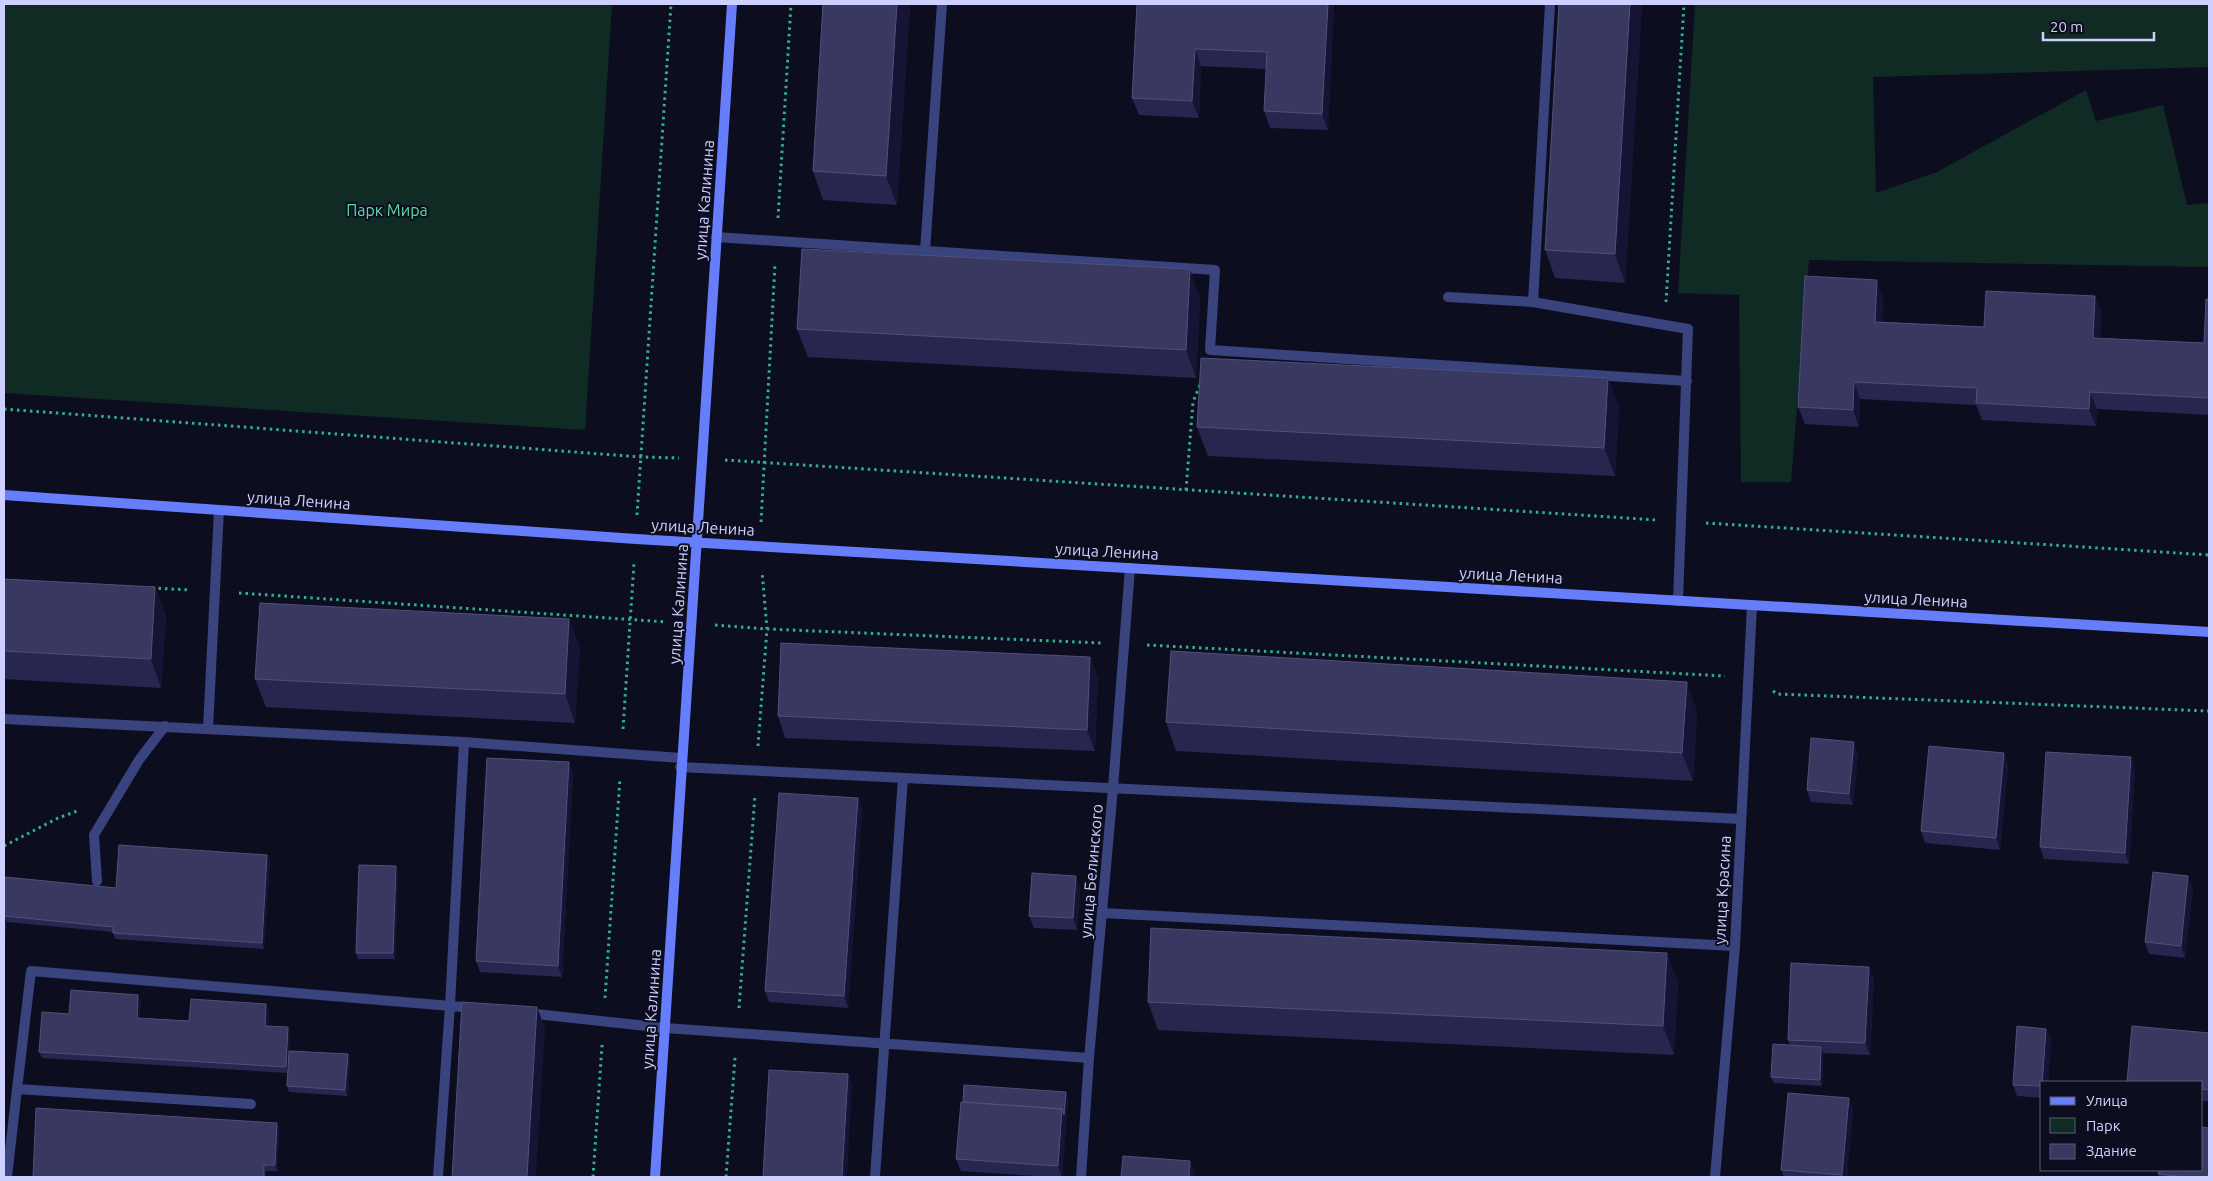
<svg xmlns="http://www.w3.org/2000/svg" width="2213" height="1181" font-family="Ubuntu,sans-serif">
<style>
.green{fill:#102a24}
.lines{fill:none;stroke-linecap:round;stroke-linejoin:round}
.path{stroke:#30af91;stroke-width:3;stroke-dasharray:2.5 4;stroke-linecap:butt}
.lane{stroke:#39437e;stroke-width:10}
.street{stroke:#39437e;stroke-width:10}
.secondary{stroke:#667dfc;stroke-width:10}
.wall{fill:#27264e}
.shaded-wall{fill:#151434}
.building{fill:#383861;stroke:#50507a}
.labels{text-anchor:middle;stroke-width:4;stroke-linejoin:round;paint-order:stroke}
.street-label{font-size:16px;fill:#cdd0fe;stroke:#0d0d20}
.park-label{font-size:16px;fill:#5bdca5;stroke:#0d0d20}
</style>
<rect width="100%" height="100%" fill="#0d0d20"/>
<path class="green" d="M4,4H612L585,430L4,393Z
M1695,4H2209V67L1873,77L1876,193L1937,172L2086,90L2096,121L2163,105L2187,205L2209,203V267L1809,260L1791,482H1741L1739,295L1678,293Z"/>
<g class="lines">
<path class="path" d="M778,218L791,4
M1666,302L1684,4
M4,409L641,457L679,458
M725,460L1657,520
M1186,490L1193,402L1200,385
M637,515L671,4
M761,522L775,264
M1706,523L2209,555
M152,588L190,590
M239,593L667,622
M715,625L767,629L1101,643
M1147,645L1725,676
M1773,691L1777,694L2209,711
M623,729L634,563
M758,746L767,629L762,571
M4,846L58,818L80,810
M605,998L620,778
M739,1008L755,795
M593,1177L602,1045
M726,1177L735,1057"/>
<path class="lane" d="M716,237L1215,270L1210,350L1687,381
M925,251L942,4
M1448,297L1533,302L1688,329L1678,601
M1533,302L1550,4
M4,719L464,742L681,758
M208,729L219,510
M680,767L1741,819
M97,881L94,835L139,760L165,726
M1102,913L1735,946
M527,1013L665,1028L1089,1058
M251,1104L17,1089L31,971L475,1008
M7,1177L17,1089
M438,1177L450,1005L464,742
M875,1177L903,778"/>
<path class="street" d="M1081,1177L1089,1058L1113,788L1130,568
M1715,1177L1735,946L1752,605"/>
<path class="secondary" d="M4,495L636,539L2209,632
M655,1177L732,4"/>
</g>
<path class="wall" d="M823,4H910L897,205L823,200L813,171Z
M1137,4H1334L1328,130L1270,128L1264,111L1266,69L1201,66L1199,118L1139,115L1132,98Z
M1559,4H1642L1625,283L1555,278L1545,250Z
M2095,296L2101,313L2100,338L2204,343L2209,299V415L2097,409L2096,426L1982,420L1976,405L1860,399L1859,427L1805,424L1798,407L1883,297L1882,322L1984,327Z
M1200,298L1196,378L808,357L797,329Z
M1619,407L1615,476L1208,456L1197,427Z
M4,579L155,587L166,616L161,688L4,679Z
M569,619L580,648L575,723L266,707L255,679Z
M1090,657L1098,678L1095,751L785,738L778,716Z
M1697,711L1693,781L1176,751L1166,722Z
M1858,753L1853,805L1811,802L1807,790Z
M569,762L573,774L562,977L480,972L476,961Z
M2008,765L2000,850L1925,843L1921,831Z
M2135,769L2129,864L2044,859L2040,847Z
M858,798L862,810L848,1008L769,1002L765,991Z
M267,855L270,861L264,949L115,939L113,932L7,922L4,952L5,877L116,888Z
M398,872L395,959H358L356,953Z
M2188,876L2193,888L2185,958L2149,954L2145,942Z
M1080,887L1077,930L1034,928L1029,916Z
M1874,979L1870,1055L1823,1053L1822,1086L1774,1083L1771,1077L1790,1045L1788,1040Z
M1678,981L1674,1055L1158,1030L1148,1002Z
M141,1001L139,1018L189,1021L266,1004L269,1010L268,1026L288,1027L290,1033L289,1051L348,1054L350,1060L348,1096L289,1092L287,1086L288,1073L42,1058L39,1052L69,1014Z
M2046,1029L2051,1040L2048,1082H2042V1098L2017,1096L2013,1085Z
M2209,1033V1101H2202V1082Z
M1068,1098L1062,1177H1050L961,1171L956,1159Z
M1853,1109L1847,1177H1784L1781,1170Z
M279,1129L277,1171L33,1177Z
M2158,1174L2209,1177H2160Z"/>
<path class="shaded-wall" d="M897,4H910L897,205L886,176Z
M1328,4H1334L1328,130L1322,114Z
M1630,4H1642L1625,283L1615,254Z
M1195,49L1201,66L1199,118L1192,101Z
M1190,269L1200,298L1196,378L1186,350Z
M1877,280L1883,297L1881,338L1875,322Z
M2095,296L2101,313L2099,354L2093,338Z
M1608,378L1619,407L1615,476L1604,448Z
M1854,382L1860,399L1859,427L1853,410Z
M2090,392L2097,409L2096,426L2089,409Z
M155,587L166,616L161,688L151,659Z
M569,619L580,648L575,723L565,694Z
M1090,657L1098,678L1095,751L1087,730Z
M1687,682L1697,711L1693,781L1682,753Z
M1854,742L1858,753L1853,805L1849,794Z
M2004,753L2008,765L2000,850L1996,838Z
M2131,757L2135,769L2129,864L2125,853Z
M569,762L573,774L562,977L558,966Z
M858,798L862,810L848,1008L844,996Z
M267,855L270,861L264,949L262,943Z
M396,866L398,872L395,959L393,953Z
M1076,876L1080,887L1077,930L1073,918Z
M2188,876L2193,888L2185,958L2181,946Z
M5,916L7,922L4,952V925Z
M1667,953L1678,981L1674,1055L1663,1026Z
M1869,967L1874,979L1870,1055L1865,1043Z
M138,995L141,1001L139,1024L137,1018Z
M266,1004L269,1010L267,1032L265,1026Z
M537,1007L545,1028L536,1177H527Z
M288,1027L290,1033L288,1073L286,1067Z
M2046,1029L2051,1040L2048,1082H2042Z
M1821,1047L1823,1053L1822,1086L1820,1080Z
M348,1054L350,1060L348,1096L345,1090Z
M848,1074L852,1085L847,1177H842Z
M1066,1092L1068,1098L1062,1177L1058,1166L1062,1109Z
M1849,1098L1853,1109L1847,1177H1843L1842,1175Z
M277,1123L279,1129L277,1171L275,1165Z
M1190,1161L1195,1172L1194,1177H1189Z
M264,1165L266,1171V1177H264Z"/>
<path class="building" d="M823,4H897L886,176L813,171Z
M1137,4H1328L1322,114L1264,111L1267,52L1195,49L1192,101L1132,98Z
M1559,4H1630L1615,254L1545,250Z
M802,249L1190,269L1186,350L797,329Z
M1805,276L1877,280L1875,322L1984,327L1986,291L2095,296L2093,338L2204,343L2206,299H2209V398L2090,392L2089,409L1976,403L1977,388L1854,382L1853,410L1798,407Z
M1201,358L1608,378L1604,448L1197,427Z
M4,579L155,587L151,659L4,651Z
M260,603L569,619L565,694L255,679Z
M781,643L1090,657L1087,730L778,716Z
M1171,651L1687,682L1682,753L1166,722Z
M1811,738L1854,742L1849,794L1807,790Z
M1929,746L2004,753L1996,838L1921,831Z
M2046,752L2131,757L2125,853L2040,847Z
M487,758L569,762L558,966L476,961Z
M779,793L858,798L844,996L765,991Z
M119,845L267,855L262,943L113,933V927L5,916L4,925V888L5,877L116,888Z
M359,865L396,866L393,953H356Z
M2153,872L2188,876L2181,946L2145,942Z
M1032,873L1076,876L1073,918L1029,916Z
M1151,928L1667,953L1663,1026L1148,1002Z
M1791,963L1869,967L1865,1043L1788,1040Z
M71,990L138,995L137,1018L189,1021L191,999L266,1004L265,1026L288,1027L286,1067L39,1052L42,1012L69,1014Z
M462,1002L537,1007L527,1177H452Z
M2017,1026L2046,1029L2042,1086L2013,1085Z
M2132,1026L2209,1033V1090L2202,1089V1082H2127Z
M1773,1044L1821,1047L1820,1080L1771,1077Z
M289,1051L348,1054L345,1090L287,1086Z
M769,1070L848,1074L842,1177H763Z
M964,1085L1066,1092L1064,1115L1062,1109L963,1102Z
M1788,1093L1849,1098L1842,1175L1781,1170Z
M961,1102L1062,1109L1058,1166L956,1159Z
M36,1108L277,1123L275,1165H264V1177H33Z
M2202,1127L2209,1128V1177H2186L2158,1174L2159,1170H2202Z
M1123,1156L1190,1161L1189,1177H1121Z"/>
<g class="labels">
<g class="street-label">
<text transform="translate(704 200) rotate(-86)" y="6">улица Калинина</text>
<text transform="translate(299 500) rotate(4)" y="6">улица Ленина</text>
<text transform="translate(703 527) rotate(3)" y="6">улица Ленина</text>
<text transform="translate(1107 551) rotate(3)" y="6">улица Ленина</text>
<text transform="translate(1511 575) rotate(3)" y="6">улица Ленина</text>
<text transform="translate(1916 599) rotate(3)" y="6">улица Ленина</text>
<text transform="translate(678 604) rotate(-86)" y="6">улица Калинина</text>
<text transform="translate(1091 871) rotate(-85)" y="6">улица Белинского</text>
<text transform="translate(1722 890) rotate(-87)" y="6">улица Красина</text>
<text transform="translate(651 1009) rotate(-86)" y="6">улица Калинина</text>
</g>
<g class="park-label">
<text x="387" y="216">Парк Мира</text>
</g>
</g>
<rect width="2213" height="1181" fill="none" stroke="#cdd0fe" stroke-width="10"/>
<rect x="2040" y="1081" width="162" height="90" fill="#0d0d20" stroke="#5a5b79"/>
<rect x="2050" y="1097" width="25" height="8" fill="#667dfc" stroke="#5a5b79"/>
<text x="2086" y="1106" font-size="15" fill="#cdd0fe">Улица</text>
<rect x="2050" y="1118" width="25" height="15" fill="#102a24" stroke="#5a5b79"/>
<text x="2086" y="1131" font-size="15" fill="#cdd0fe">Парк</text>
<rect x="2050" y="1144" width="25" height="15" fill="#383861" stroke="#5a5b79"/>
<text x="2086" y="1156" font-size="15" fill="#cdd0fe">Здание</text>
<path d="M2043 32v8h111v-8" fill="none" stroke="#cdd0fe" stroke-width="2.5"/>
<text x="2050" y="32" font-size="15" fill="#cdd0fe" stroke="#0d0d20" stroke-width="4" paint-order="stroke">20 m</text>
</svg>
